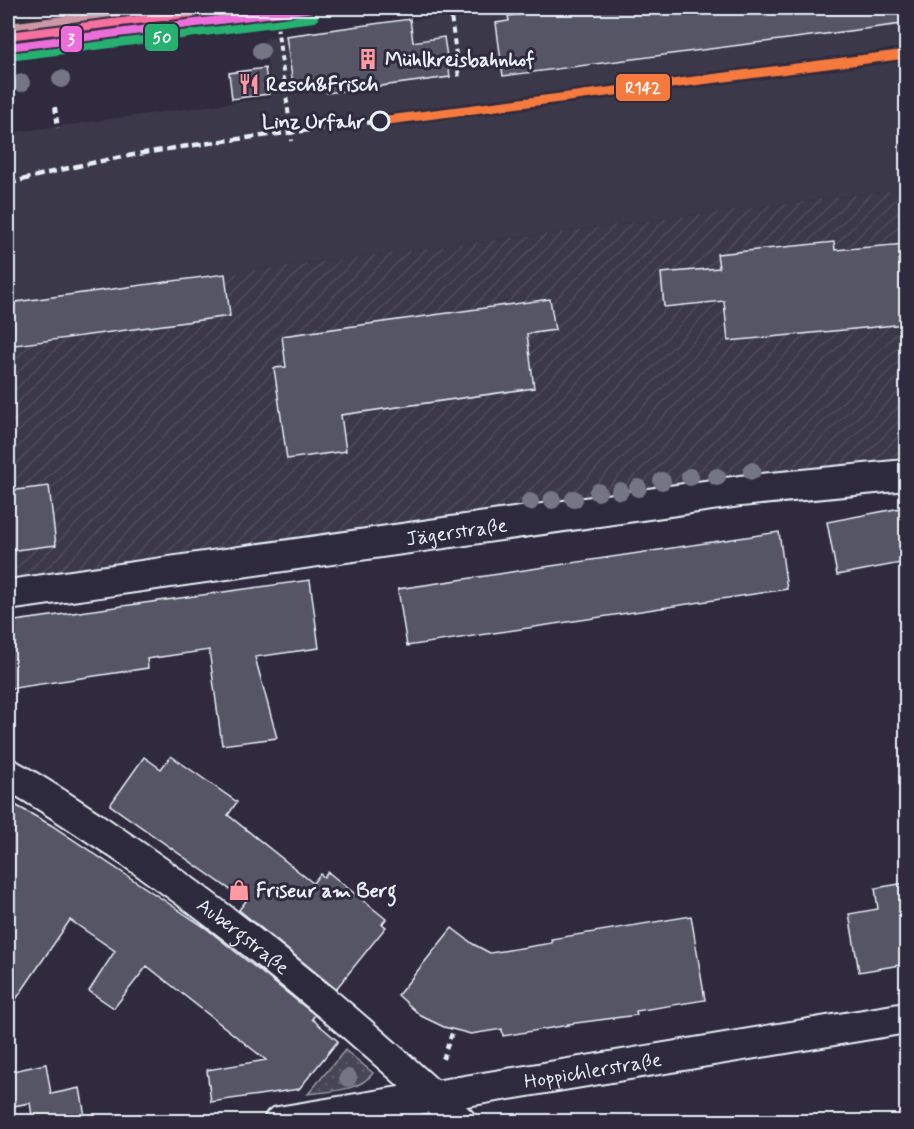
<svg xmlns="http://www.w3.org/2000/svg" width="914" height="1129" font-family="Mynerve,sans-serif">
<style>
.built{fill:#3b3749}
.industrial{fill:url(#industrial-furrows)}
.grass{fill:url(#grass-dots);stroke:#979aa6;stroke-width:1.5}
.building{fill:#575565;stroke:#e8f1f8;stroke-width:1.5}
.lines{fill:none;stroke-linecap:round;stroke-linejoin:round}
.minor-casing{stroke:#e8f1f8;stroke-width:34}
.tertiary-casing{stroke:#e8f1f8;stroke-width:38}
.path{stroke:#e8f1f8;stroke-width:4;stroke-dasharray:6 4.5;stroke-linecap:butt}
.minor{stroke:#2f2a3d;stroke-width:30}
.tertiary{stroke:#2f2a3d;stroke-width:33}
.rail{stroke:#e8f1f8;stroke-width:4.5;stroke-dasharray:9 4.5;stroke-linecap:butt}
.bus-1-casing{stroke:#2f2a3d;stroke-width:12}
.bus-1{stroke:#cd98a5;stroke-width:8}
.rail-1-casing{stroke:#2f2a3d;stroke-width:14}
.rail-1{stroke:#f6793e;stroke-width:9}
.tram-1-casing{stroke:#2f2a3d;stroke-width:12}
.tram-2-casing{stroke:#2f2a3d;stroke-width:12}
.tram-3-casing{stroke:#2f2a3d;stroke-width:12}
.tram-1{stroke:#ec6eda;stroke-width:8}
.tram-2{stroke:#26b171;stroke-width:8}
.tram-3{stroke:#f670a0;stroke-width:8}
.tree{fill:#757684}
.stop-dot{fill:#2f2a3d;stroke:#e8f1f8;stroke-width:3}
.labels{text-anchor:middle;stroke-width:6;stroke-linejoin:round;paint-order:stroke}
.poi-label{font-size:20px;font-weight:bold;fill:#e8f1f8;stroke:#2f2a3d;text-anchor:start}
.stop-label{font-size:20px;font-weight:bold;fill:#e8f1f8;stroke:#2f2a3d;text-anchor:end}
.street-label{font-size:20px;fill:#e8f1f8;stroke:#2f2a3d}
.line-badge{stroke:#2f2a3d;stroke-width:2}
.badge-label{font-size:16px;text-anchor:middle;font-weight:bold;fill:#fff}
</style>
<defs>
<pattern id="industrial-furrows" width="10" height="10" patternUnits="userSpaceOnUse" patternTransform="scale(1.5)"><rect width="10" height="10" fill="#3b3749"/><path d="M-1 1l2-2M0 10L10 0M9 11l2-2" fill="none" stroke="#4e4b5b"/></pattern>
<pattern id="grass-dots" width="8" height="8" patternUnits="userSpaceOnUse" patternTransform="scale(1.5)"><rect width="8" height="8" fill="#464455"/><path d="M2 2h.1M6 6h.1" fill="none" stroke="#615f6e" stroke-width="1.8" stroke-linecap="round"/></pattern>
</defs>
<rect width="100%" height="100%" fill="#2f2a3d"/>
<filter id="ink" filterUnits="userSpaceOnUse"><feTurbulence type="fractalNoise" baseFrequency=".0167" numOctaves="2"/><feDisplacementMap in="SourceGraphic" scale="12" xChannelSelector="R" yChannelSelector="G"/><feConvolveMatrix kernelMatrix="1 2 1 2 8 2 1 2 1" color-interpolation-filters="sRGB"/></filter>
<g filter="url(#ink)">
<path class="built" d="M507,8H906V189L8,301V133L272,97L264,39Z"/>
<path class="industrial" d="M906,189V463L738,478L14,577L12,564H8V301Z"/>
<path class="grass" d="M345,1050L373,1073C359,1092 329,1091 308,1094Z"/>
<path class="building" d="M576,8H901L902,24L503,76L496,23L509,21L508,16Z
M410,19L413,42L444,37L450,77L327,93L325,80L293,84L286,36Z
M265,68L269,94L232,99L229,73Z
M834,242L835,250L906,244V324L728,341L724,301L664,307L661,273L719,268L717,254Z
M225,274L230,316L8,346V303Z
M550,299L555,330L527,334L534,388L341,415L346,451L287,459L274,368L286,367L282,336Z
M49,486L56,545L8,551V491Z
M906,507V562L837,575L827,522Z
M779,532L787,589L407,646L398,589Z
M310,580L319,648L255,657L277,738L222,745L209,650L147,659L148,668L8,689V622Z
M171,756L237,802L228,815L313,883L320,874L324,877L328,872L386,919L382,924L386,927L336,989L239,910L246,901L110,805L144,757L161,769Z
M8,801L51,825L207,929L315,1015L312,1019L338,1041L299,1089L211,1102L207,1070L266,1060L147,966L114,1008L89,991L115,951L70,920L8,1011Z
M906,883V964L859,972L849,914L878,909L875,888Z
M691,916L705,1000L636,1011L637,1015L568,1024L569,1025L503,1036L502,1029L471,1034L444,1027L421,1016L398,995L452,928L473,944L490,953L552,943L551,939Z
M46,1064L51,1094L80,1088L86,1122H33L30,1103L8,1107V1072Z"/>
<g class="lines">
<defs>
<g id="minor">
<path id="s1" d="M8,595L740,491L906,475"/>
<path id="s2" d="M8,774C50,797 90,825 130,852C248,933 356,1025 461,1122"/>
<path id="s3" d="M279,1122L906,1018"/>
</g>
<path id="tertiary" d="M8,27L162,8"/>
</defs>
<use href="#minor" class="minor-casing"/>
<use href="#tertiary" class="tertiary-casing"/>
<path class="path" d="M450,8L459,78
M277,25L292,141
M55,107L58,128
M443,1059L453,1030"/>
<use href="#minor" class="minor"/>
<use href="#tertiary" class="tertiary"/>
<path class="rail" d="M8,184C129,148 255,138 380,121"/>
<defs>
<path id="bus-1" d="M8,27L162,8"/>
</defs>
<use href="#bus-1" class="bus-1-casing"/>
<use href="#bus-1" class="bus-1"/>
<defs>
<path id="rail-1" d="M380,121L906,54"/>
</defs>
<use href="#rail-1" class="rail-1-casing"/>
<use href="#rail-1" class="rail-1"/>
<defs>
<path id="tram-1" d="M8,47L313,8"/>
<path id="tram-2" d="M9,57L314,18"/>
<path id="tram-3" d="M8,36L234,8"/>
</defs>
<use href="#tram-1" class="tram-1-casing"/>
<use href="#tram-2" class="tram-2-casing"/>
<use href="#tram-3" class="tram-3-casing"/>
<use href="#tram-1" class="tram-1"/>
<use href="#tram-2" class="tram-2"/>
<use href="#tram-3" class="tram-3"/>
</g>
<g class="tree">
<circle cx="261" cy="51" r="9"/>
<circle cx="61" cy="79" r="9"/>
<circle cx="21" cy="83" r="9"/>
<circle cx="752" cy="471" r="9"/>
<circle cx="690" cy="477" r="9"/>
<circle cx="717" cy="477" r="9"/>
<circle cx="662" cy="481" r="9"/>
<circle cx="638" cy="488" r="9"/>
<circle cx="620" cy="491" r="9"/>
<circle cx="598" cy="492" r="9"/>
<circle cx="574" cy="499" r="9"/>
<circle cx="552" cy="500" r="9"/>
<circle cx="530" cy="502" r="9"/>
<circle cx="348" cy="1078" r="9"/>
</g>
</g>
<defs>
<symbol id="building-bare" viewBox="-9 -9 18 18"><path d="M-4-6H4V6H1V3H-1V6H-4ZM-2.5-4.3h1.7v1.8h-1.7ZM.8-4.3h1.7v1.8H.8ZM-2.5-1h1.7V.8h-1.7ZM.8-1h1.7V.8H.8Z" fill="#ff9aa2" stroke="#2f2a3d" stroke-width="2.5" paint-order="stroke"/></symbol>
<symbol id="restaurant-bare" viewBox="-9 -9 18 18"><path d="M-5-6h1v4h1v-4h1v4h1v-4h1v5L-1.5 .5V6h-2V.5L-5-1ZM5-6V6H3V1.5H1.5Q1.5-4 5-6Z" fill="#ff9aa2" stroke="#2f2a3d" stroke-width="2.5" paint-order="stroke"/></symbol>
<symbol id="shop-bare" viewBox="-9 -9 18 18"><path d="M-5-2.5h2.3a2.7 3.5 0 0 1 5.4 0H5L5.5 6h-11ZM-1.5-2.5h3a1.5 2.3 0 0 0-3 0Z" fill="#ff9aa2" stroke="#2f2a3d" stroke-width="2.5" paint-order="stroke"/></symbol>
</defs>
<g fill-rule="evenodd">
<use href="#building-bare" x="353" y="44" width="30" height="30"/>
<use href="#restaurant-bare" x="234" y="69" width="30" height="30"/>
<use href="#shop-bare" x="224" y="875" width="30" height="30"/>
</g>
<circle class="stop-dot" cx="380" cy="121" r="9"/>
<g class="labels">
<g class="poi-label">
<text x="385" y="66">Mühlkreisbahnhof</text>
<text x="266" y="91">Resch&amp;Frisch</text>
<text x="256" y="897">Friseur am Berg</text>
</g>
<g class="stop-label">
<text x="365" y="128">Linz Urfahr</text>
</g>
<g class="street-label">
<text dy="7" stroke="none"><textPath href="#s1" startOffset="453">Jägerstraße</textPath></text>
<text dy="7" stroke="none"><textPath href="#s2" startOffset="286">Aubergstraße</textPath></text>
<text dy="7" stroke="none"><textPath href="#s3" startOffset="318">Hoppichlerstraße</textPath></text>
</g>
</g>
<g class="line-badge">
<rect x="144" y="23" width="35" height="29" rx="6" fill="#26b171"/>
<rect x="60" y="25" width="23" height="28" rx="6" fill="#ec6eda"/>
<rect x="615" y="73" width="56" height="29" rx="6" fill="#f6793e"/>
</g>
<g class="badge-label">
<text x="162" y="43">50</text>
<text x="71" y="45">3</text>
<text x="643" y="93">R142</text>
</g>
<rect width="914" height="1129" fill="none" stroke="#2f2a3d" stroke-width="30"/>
<rect x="15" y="15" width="884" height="1099" fill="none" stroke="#e8f1f8" stroke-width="2" filter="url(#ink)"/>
</svg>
